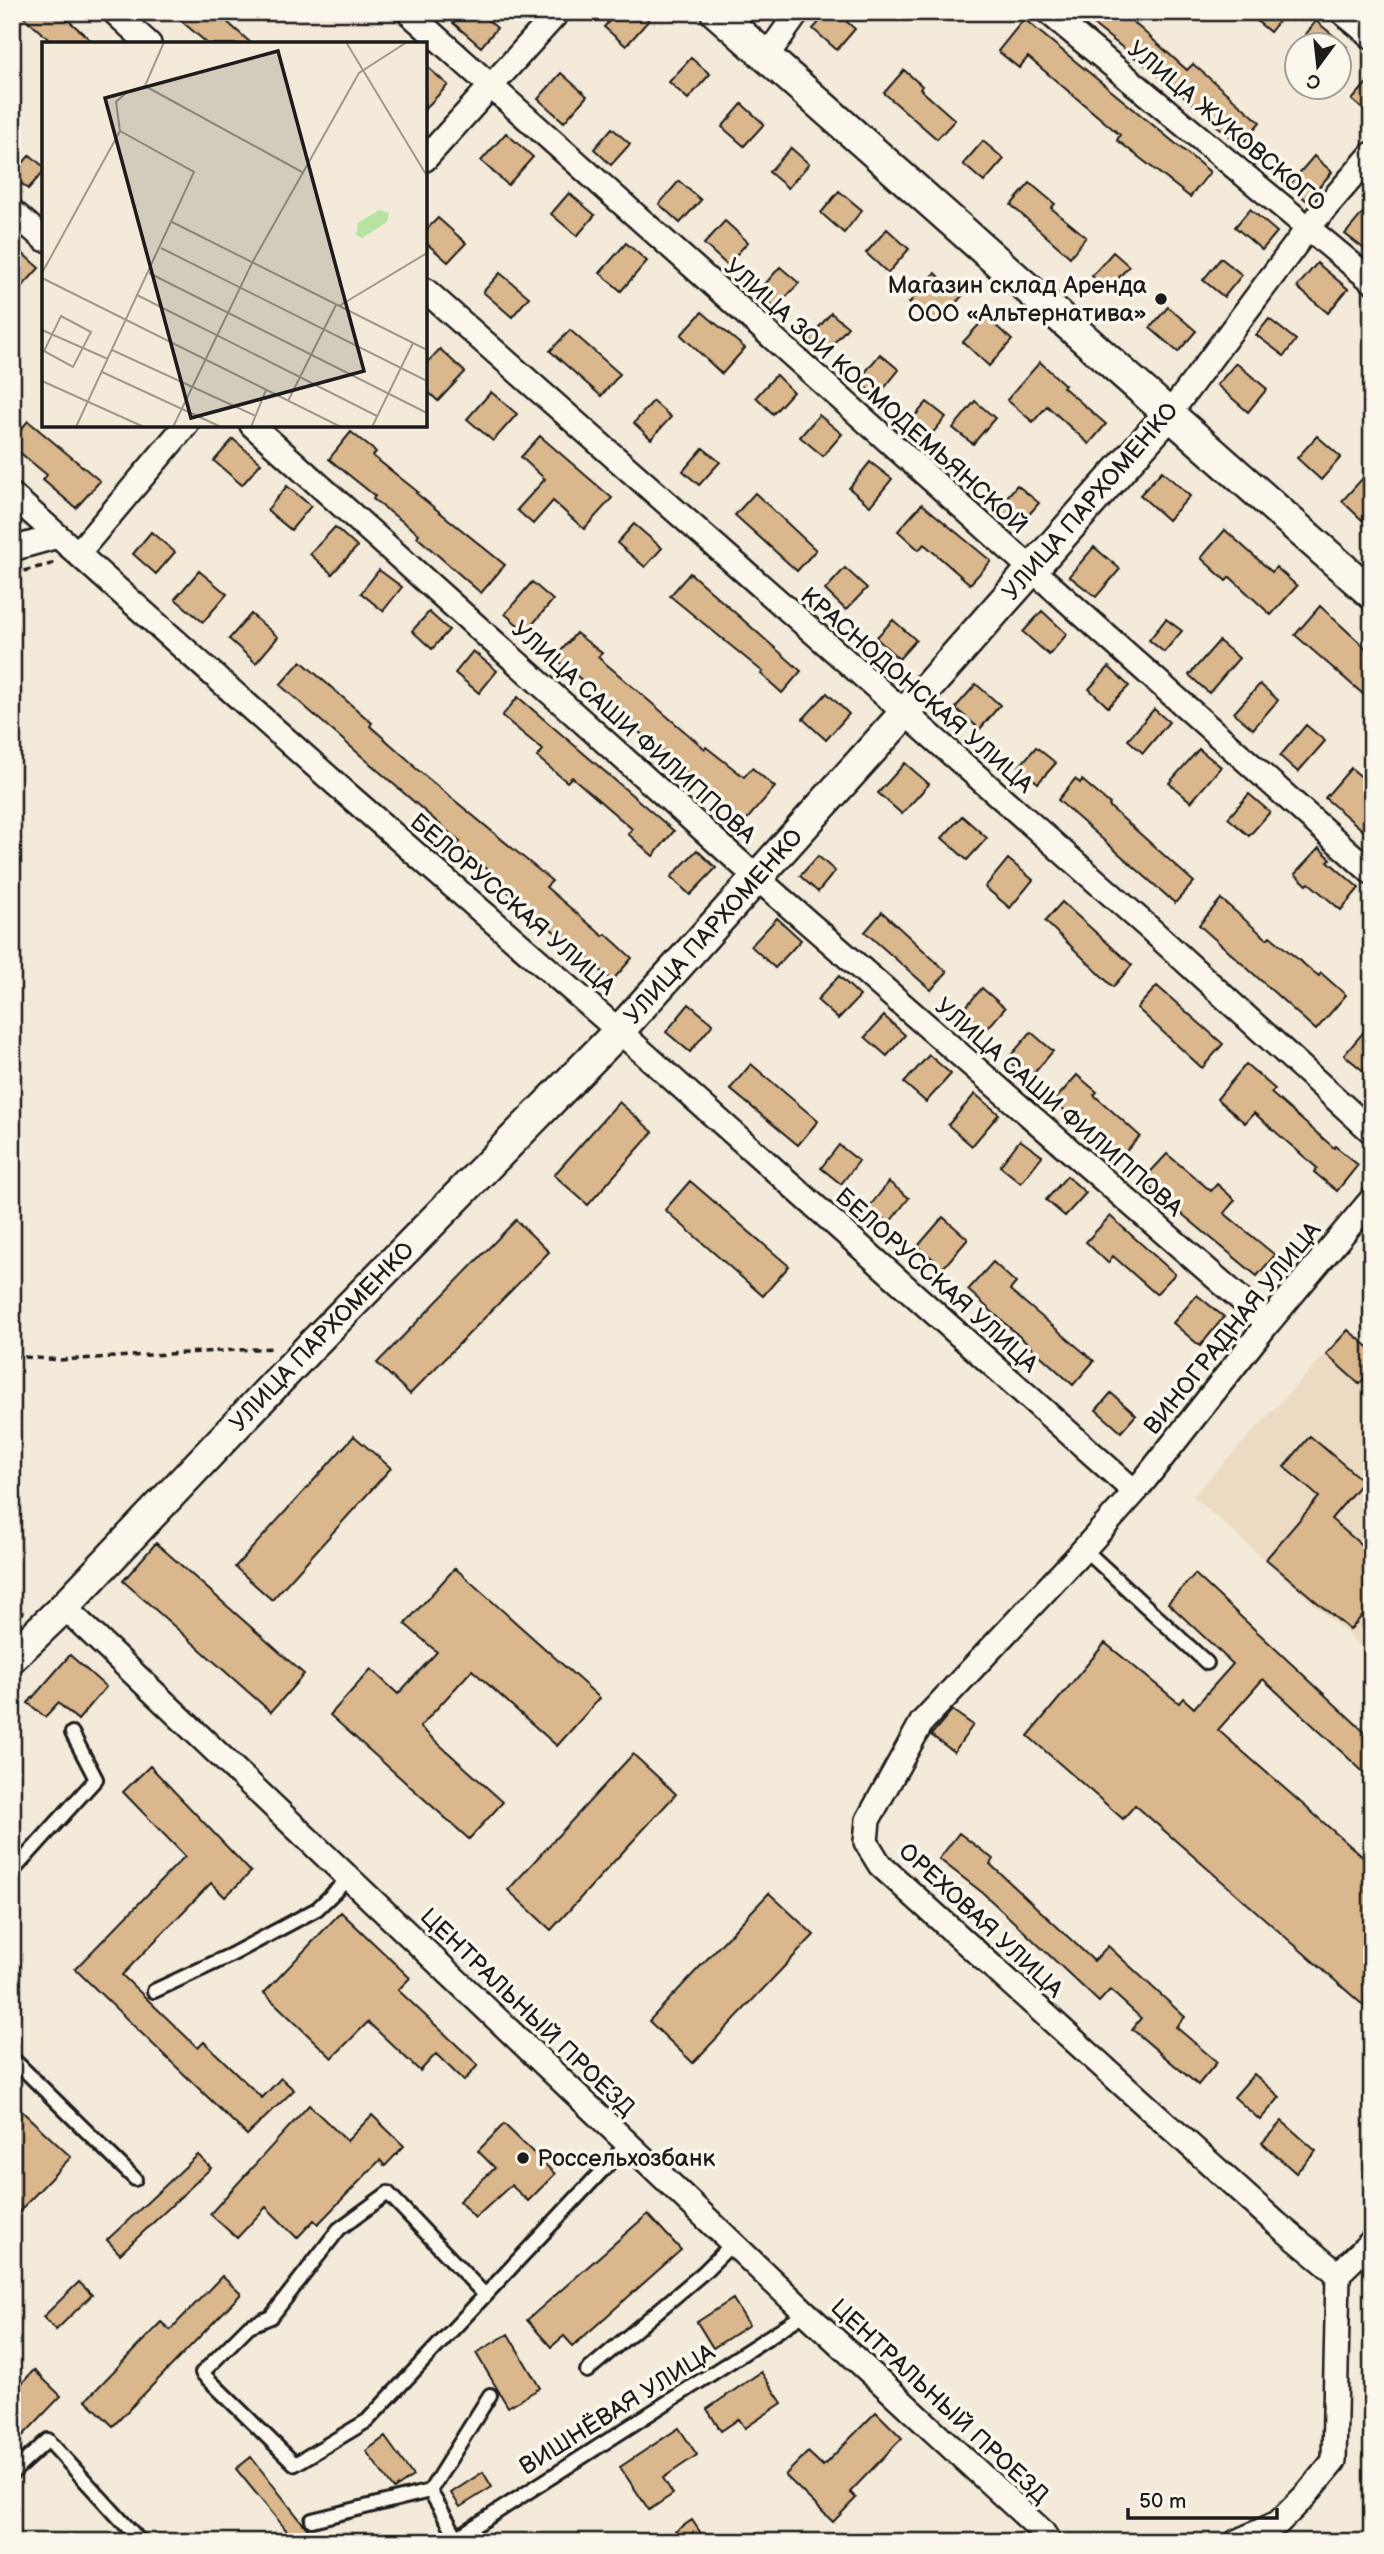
<svg xmlns="http://www.w3.org/2000/svg" width="1384" height="2554" font-family="'Balsamiq Sans',sans-serif">
<style>
.built{fill:#ecdbc2}
.building{fill:#dab78c;stroke:#1c1c1c;stroke-width:2}
.lines{fill:none;stroke-linecap:round;stroke-linejoin:round}
.service-casing{stroke:#1c1c1c;stroke-width:18}
.minor-casing{stroke:#1c1c1c;stroke-width:28}
.tertiary-casing{stroke:#1c1c1c;stroke-width:35}
.path{stroke:#1c1c1c;stroke-width:3.5;stroke-dasharray:7 5;stroke-linecap:butt}
.service{stroke:#fbf7ec;stroke-width:12}
.minor{stroke:#fbf7ec;stroke-width:23}
.tertiary{stroke:#fbf7ec;stroke-width:30}
.poi-dot{fill:#1c1c1c;stroke:#fbf7ec;stroke-width:2.5}
.labels{text-anchor:middle;stroke-width:7;stroke-linejoin:round;paint-order:stroke}
.street-label{font-size:24px;fill:#1c1c1c;stroke:#fbf7ec}
.poi-label{font-size:24px;fill:#1c1c1c;stroke:#fbf7ec;text-anchor:end}
.inset-road{fill:none;stroke:#9e988d;stroke-width:2}
.view{fill:#1c1c1c;fill-opacity:0.15;stroke:#1c1c1c;stroke-width:3.5}
.inset-edge{fill:none;stroke:#1c1c1c;stroke-width:3.5}
</style>
<rect width="100%" height="100%" fill="#f4ead9"/>
<filter id="ink" filterUnits="userSpaceOnUse"><feTurbulence type="fractalNoise" baseFrequency=".0143" numOctaves="2"/><feDisplacementMap in="SourceGraphic" scale="14" xChannelSelector="R" yChannelSelector="G"/><feConvolveMatrix kernelMatrix="1 2 1 2 8 2 1 2 1" color-interpolation-filters="sRGB"/></filter>
<g filter="url(#ink)">
<path class="built" d="M1348,1330L1372,1350V1656L1193,1496Z"/>
<path class="building" d="M18,12H59L95,44H54Z
M171,12H216L252,44H208Z
M463,12H479L497,28L481,47L453,23Z
M617,12H640L649,20L626,46L604,27Z
M828,12H836L855,29L837,50L813,29Z
M1104,12H1122L1187,70L1193,64L1260,122L1241,145L1211,121L1213,119L1094,25Z
M1246,12H1286L1270,32Z
M1024,19L1210,172L1190,197L1117,140L1120,135L1028,57L1019,68L998,51Z
M1316,21L1346,46H1297Z
M691,58L710,74L688,99L669,82Z
M425,65L448,85L425,109Z
M904,70L922,86L920,89L955,120L937,139L884,93Z
M561,73L587,96L564,122L538,99Z
M1372,77V117L1352,100Z
M742,104L764,124L744,146L722,127Z
M612,128L630,144L611,165L594,149Z
M506,133L533,157L508,185L481,161Z
M983,141L1004,159L984,182L963,164Z
M791,148L809,164L788,188L769,172Z
M30,155L44,167V171L28,189L12,175Z
M1314,156L1332,172L1307,201L1289,185Z
M679,181L701,200L680,223L659,204Z
M1030,183L1055,204L1051,208L1086,237L1070,257L1011,205Z
M839,191L862,210L844,233L821,213Z
M569,193L595,215L577,236L551,214Z
M1372,202V255L1345,234Z
M1250,209L1277,232L1262,250L1235,227Z
M438,218L466,243L448,262L425,242V231Z
M725,221L748,242L727,265L704,244Z
M887,229L909,249L888,273L866,253Z
M626,243L647,261L621,291L600,273Z
M12,244L39,268L12,298Z
M1113,252L1129,266L1108,290L1092,276Z
M1221,258L1242,275L1224,297L1203,280Z
M1317,263L1348,289L1328,313L1297,287Z
M780,267L799,283L776,308L758,292Z
M500,273L529,297L512,317L483,292Z
M935,273L962,296L935,326L909,303Z
M1168,307L1196,331L1178,352L1150,328Z
M702,312L745,348L722,374L681,335Z
M831,313L848,327L825,353L809,339Z
M986,317L1012,340L989,366L963,342Z
M1269,319L1296,340L1284,356L1256,335Z
M570,330L620,374L601,396L550,351Z
M440,349L465,372L438,401L425,389V365Z
M880,354L899,370L877,397L858,381Z
M1040,362L1065,385L1063,387L1106,424L1089,444L1047,406L1033,422L1007,400Z
M1236,363L1267,389L1248,412L1217,385Z
M776,375L793,392L773,414L756,397Z
M491,392L517,414L493,441L467,419Z
M653,401L671,417L651,439L634,423Z
M975,401L995,418L973,444L953,428Z
M927,402L946,417L925,442L906,426Z
M819,415L842,434L823,456L800,437Z
M28,421L100,481L76,508L43,480L47,475L12,446V440Z
M351,432L376,452L373,456L418,492L416,493L505,565L481,593L417,537L419,534L373,499L375,496L329,459Z
M540,436L612,498L584,529L553,501L533,524L517,510L545,479L521,457Z
M1317,436L1341,457L1321,480L1297,458Z
M233,439L261,463L242,485L214,461Z
M703,448L720,462L699,485L683,471Z
M870,462L892,479L870,506L849,488Z
M1372,468V510L1362,520L1342,501Z
M1162,471L1190,496L1168,520L1140,495Z
M1017,485L1039,503L1018,527L997,509Z
M287,486L311,506L291,530L267,510Z
M755,493L816,550L797,571L735,515Z
M922,504L991,561L970,584L924,544L919,550L898,531Z
M634,524L662,548L645,567L617,543Z
M335,527L357,547L332,574L310,554Z
M1225,530L1272,572L1276,567L1297,586L1271,615L1230,577L1226,581L1201,558Z
M151,532L175,552L156,574L133,554Z
M1094,547L1120,569L1096,597L1069,576Z
M845,568L867,588L846,610L825,590Z
M379,570L402,587L383,611L361,593Z
M199,571L227,594L203,622L175,599Z
M690,573L801,671L782,693L761,674L763,672L670,596Z
M532,582L553,600L526,632L505,614Z
M1320,606L1372,654V684L1363,694L1295,635Z
M1042,611L1067,634L1049,655L1023,632Z
M429,612L449,630L432,649L412,631Z
M251,614L278,637L256,663L229,639Z
M1166,619L1182,631L1164,652L1149,640Z
M893,620L916,640L899,659L876,638Z
M576,633L602,653L598,657L705,749L706,747L744,777L752,768L775,787L742,825L720,806L722,803L685,774L686,772L599,698L601,696L555,658Z
M1219,641L1239,658L1209,693L1189,675Z
M473,651L497,671L479,693L455,673Z
M301,661L372,723L370,726L414,765L413,766L552,881L546,887L603,936L606,934L632,958L612,981L573,946L572,947L544,923L545,922L501,886L504,883L457,844L460,842L280,685Z
M1109,667L1129,686L1108,707L1089,689Z
M976,684L1000,705L980,729L955,708Z
M1260,684L1278,700L1253,729L1234,713Z
M827,693L849,714L826,740L803,719Z
M518,697L674,831L653,856L628,834L632,829L572,777L567,782L537,757L543,750L502,716Z
M1154,709L1169,722L1143,753L1128,740Z
M1306,725L1325,741L1298,772L1280,756Z
M1036,747L1056,763L1038,783L1019,767Z
M1199,749L1221,767L1191,802L1169,783Z
M905,763L929,784L902,814L878,793Z
M1351,768L1372,786V838L1325,798Z
M1075,779L1080,783L1082,780L1110,804L1109,806L1194,882L1175,903L1058,800Z
M1249,794L1270,812L1249,836L1228,818Z
M962,816L987,838L967,860L942,838Z
M1319,848L1331,859L1328,861L1359,888L1341,910L1309,883L1307,885L1295,874Z
M697,850L716,868L690,895L671,877Z
M818,856L835,871L818,892L800,876Z
M1008,859L1033,880L1010,908L985,887Z
M1221,899L1267,939L1270,936L1311,970L1319,976L1321,973L1346,995L1316,1030L1199,925Z
M1062,902L1132,965L1113,987L1045,921Z
M882,912L947,972L931,990L865,932Z
M777,918L801,940L775,968L751,946Z
M839,976L860,996L838,1019L817,1000Z
M1157,986L1223,1044L1202,1068L1137,1008Z
M982,988L1005,1008L982,1035L959,1015Z
M689,1004L713,1024L690,1052L666,1032Z
M884,1016L905,1035L887,1056L865,1037Z
M1372,1022V1078L1344,1055Z
M1031,1032L1053,1051L1029,1079L1007,1060Z
M929,1055L951,1074L926,1102L904,1083Z
M751,1064L818,1121L798,1145L730,1089Z
M1246,1064L1275,1089L1271,1093L1334,1148L1335,1146L1358,1165L1337,1191L1314,1172L1317,1168L1254,1113L1245,1123L1217,1099Z
M1077,1075L1097,1092L1094,1095L1140,1136L1119,1159L1054,1101Z
M975,1094L999,1114L972,1146L948,1125Z
M619,1102L653,1132L588,1205L554,1175Z
M1020,1140L1042,1156L1021,1183L1000,1166Z
M839,1145L859,1161L841,1184L821,1168Z
M1167,1154L1211,1191L1217,1184L1235,1200L1224,1213L1275,1255L1257,1276L1142,1181Z
M1067,1176L1086,1193L1065,1216L1046,1200Z
M690,1181L789,1266L763,1296L665,1210Z
M889,1182L909,1198L889,1223L869,1207Z
M1110,1216L1175,1274L1156,1294L1113,1256L1108,1263L1086,1242Z
M943,1217L968,1239L943,1268L918,1246Z
M516,1220L549,1252L410,1394L377,1363Z
M993,1262L1016,1283L1010,1290L1094,1361L1073,1385L968,1290Z
M1197,1295L1224,1317L1200,1346L1173,1323Z
M1348,1330L1372,1350V1370L1359,1384L1326,1354Z
M1111,1393L1136,1415L1121,1432L1096,1410Z
M354,1436L391,1468L272,1600L235,1567Z
M1310,1436L1363,1481L1331,1519L1372,1554V1604L1350,1630L1266,1559L1319,1497L1284,1467Z
M156,1543L304,1674L271,1712L123,1581Z
M455,1568L600,1698L557,1746L472,1670L420,1727L503,1802L469,1839L330,1715L371,1669L398,1694L437,1652L405,1624Z
M1195,1574L1372,1739V1780L1263,1679L1218,1730L1372,1865V2013L1135,1805L1123,1819L1028,1736L1105,1643L1179,1703L1183,1698L1194,1708L1233,1664L1168,1603Z
M70,1655L106,1687L78,1720L58,1703L45,1717L28,1703Z
M952,1710L973,1725L954,1752L931,1735Z
M633,1754L676,1794L551,1930L508,1890Z
M150,1766L251,1872L225,1897L211,1883L122,1975L198,2048L204,2042L262,2098L281,2078L294,2090L247,2135L75,1969L185,1856L123,1792Z
M959,1833L993,1859L990,1864L1094,1961L1108,1946L1185,2017L1176,2027L1217,2062L1198,2085L1132,2029L1141,2018L1110,1990L1099,2002L983,1893L939,1859Z
M769,1893L814,1935L693,2063L649,2021Z
M341,1912L410,1978L398,1990L478,2065L464,2081L436,2054L420,2071L368,2022L332,2058L264,1993Z
M1254,2074L1280,2097L1260,2120L1234,2097Z
M12,2102L71,2157L12,2219Z
M309,2105L347,2141L372,2115L404,2146L385,2166L380,2160L318,2224L314,2220L297,2238L266,2207L237,2238L210,2214Z
M1282,2121L1316,2151L1296,2173L1262,2143Z
M504,2124L555,2174L528,2201L511,2185L475,2218L459,2201L495,2168L478,2151Z
M198,2155L211,2168L120,2254L107,2240Z
M648,2214L681,2250L573,2346L564,2336L551,2347L527,2320Z
M222,2276L241,2294L113,2426L86,2400L161,2322L170,2330Z
M79,2282L92,2295L56,2330L43,2317Z
M733,2299L749,2325L713,2348L697,2322Z
M508,2334L540,2388L508,2407L476,2353Z
M34,2370L61,2396L12,2447V2394Z
M761,2372L782,2403L745,2428L739,2419L721,2431L707,2409Z
M876,2412L902,2438L850,2492L856,2498L833,2522L785,2475L808,2452L823,2466Z
M679,2428L697,2455L663,2478L673,2494L649,2510L620,2467Z
M385,2437L413,2476L394,2489L366,2451Z
M251,2457L305,2526L320,2542H296L236,2469Z
M483,2472L492,2487L460,2507L451,2493Z
M692,2520L707,2542H660Z"/>
<g class="lines">
<defs>
<path id="service" d="M1084,1549L1207,1663
M12,1872L96,1779L72,1733
M154,1991L231,1955L317,1909L349,1878
M12,2058L135,2179
M484,2294L388,2193L339,2229L271,2317L249,2326L202,2373L295,2464L367,2421L628,2143
M587,2371L704,2272L733,2243
M12,2473L48,2440L141,2542
M312,2520L430,2491
M457,2537L430,2491L490,2395
M450,2542L806,2313"/>
<path id="minor" d="M114,12L149,44
M408,12L1372,873
M1048,12L1372,281
M1342,12L1372,37
M766,57L798,12
M425,159L558,12
M12,211L44,239
M425,290L1148,927L1372,1132
M1170,413L1308,228L1372,154
M252,425L757,878L1268,1323
M12,495L347,794L619,1031L1135,1492
M12,549L58,536
M78,553L186,425
M64,1607L806,2313L1042,2531L1049,2542
M1338,2274L1276,2223L880,1865L866,1842L868,1820L922,1722L1076,1558L1135,1492L1268,1323L1372,1199
M1236,2542L1278,2523L1306,2495L1334,2461L1338,2274L1372,2241"/>
<g id="tertiary">
<path d="M716,12L1372,594"/>
<path id="s1" d="M12,1657L64,1607L311,1346L619,1031L904,714L1170,413"/>
</g>
</defs>
<use href="#service" class="service-casing"/>
<use href="#minor" class="minor-casing"/>
<use href="#tertiary" class="tertiary-casing"/>
<path class="path" d="M12,574L55,563
M12,1356L60,1360L274,1348
M12,1605L24,1614"/>
<use href="#service" class="service"/>
<use href="#minor" class="minor"/>
<use href="#tertiary" class="tertiary"/>
</g>
</g>
<g class="poi-dot">
<circle cx="1161" cy="299" r="7"/>
<circle cx="523" cy="2158" r="7"/>
</g>
<g class="labels">
<g class="street-label">
<text transform="translate(1227 126) rotate(40)" y="8">УЛИЦА ЖУКОВСКОГО</text>
<text transform="translate(876 396) rotate(42)" y="8">УЛИЦА ЗОИ КОСМОДЕМЬЯНСКОЙ</text>
<text transform="translate(1090 501) rotate(-49)" y="8">УЛИЦА ПАРХОМЕНКО</text>
<text transform="translate(917 690) rotate(41)" y="8">КРАСНОДОНСКАЯ УЛИЦА</text>
<text transform="translate(634 732) rotate(42)" y="8">УЛИЦА САШИ ФИЛИППОВА</text>
<text transform="translate(513 904) rotate(41)" y="8">БЕЛОРУССКАЯ УЛИЦА</text>
<text dy="8" stroke="none"><textPath href="#s1" startOffset="1013">УЛИЦА ПАРХОМЕНКО</textPath></text>
<text transform="translate(1059 1107) rotate(41)" y="8">УЛИЦА САШИ ФИЛИППОВА</text>
<text transform="translate(937 1280) rotate(42)" y="8">БЕЛОРУССКАЯ УЛИЦА</text>
<text transform="translate(1232 1328) rotate(-51)" y="8">ВИНОГРАДНАЯ УЛИЦА</text>
<text dy="8" stroke="none"><textPath href="#s1" startOffset="446">УЛИЦА ПАРХОМЕНКО</textPath></text>
<text transform="translate(981 1920) rotate(43)" y="8">ОРЕХОВАЯ УЛИЦА</text>
<text transform="translate(528 2012) rotate(44)" y="8">ЦЕНТРАЛЬНЫЙ ПРОЕЗД</text>
<text transform="translate(940 2401) rotate(43)" y="8">ЦЕНТРАЛЬНЫЙ ПРОЕЗД</text>
<text transform="translate(617 2409) rotate(-32)" y="8">ВИШНЁВАЯ УЛИЦА</text>
</g>
<g class="poi-label">
<text x="1147" y="293">Магазин склад Аренда<tspan x="1147" dy="28">ООО «Альтернатива»</tspan></text>
<text x="537" y="2166" text-anchor="start">Россельхозбанк</text>
</g>
</g>
<g transform="translate(42 42)">
<rect width="385" height="385" fill="#f4ead9"/>
<path d="M337,168L347,171L345,180L320,196L314,193L316,181Z" fill="#b6e3a1"/>
<path class="inset-road" d="M304,0L385,134M103,44L260,130M130,180L385,308M119,206L385,339M0,231L78,89L74,60L85,50L103,44L122,0M107,231L385,371M0,236L299,385M95,253L335,374M297,264L385,211M19,274L49,290L31,325L2,309ZM0,288L66,317M70,308L214,374M60,330L179,385M0,339L102,385M246,359L294,263M34,385L152,130L78,89M131,385L210,221L317,31L365,0M209,385L224,348M330,385L371,301"/>
<path class="view" d="M236,9L322,329L149,376L63,56Z"/>
<rect width="385" height="385" class="inset-edge"/>
</g>
<rect width="1384" height="2554" fill="none" stroke="#fbf7ec" stroke-width="42"/>
<rect x="21" y="21" width="1342" height="2512" fill="none" stroke="#1c1c1c" stroke-width="2.5" filter="url(#ink)"/>
<g transform="translate(1318 66) rotate(195)"><circle r="33" fill="#fbf7ec" stroke="#a29f99" stroke-width="2"/>
<path d="M0-5L12 26L0 18L-12 26Z" fill="#1c1c1c"/>
<text y="-10" font-size="19" font-weight="bold" text-anchor="middle" fill="#1c1c1c">С</text>
</g>
<path d="M1128 2508v10h149v-10" fill="none" stroke="#1c1c1c" stroke-width="3.5"/>
<text x="1139" y="2508" font-size="21" fill="#1c1c1c" stroke="#fbf7ec" stroke-width="5" paint-order="stroke">50 m</text>
</svg>
